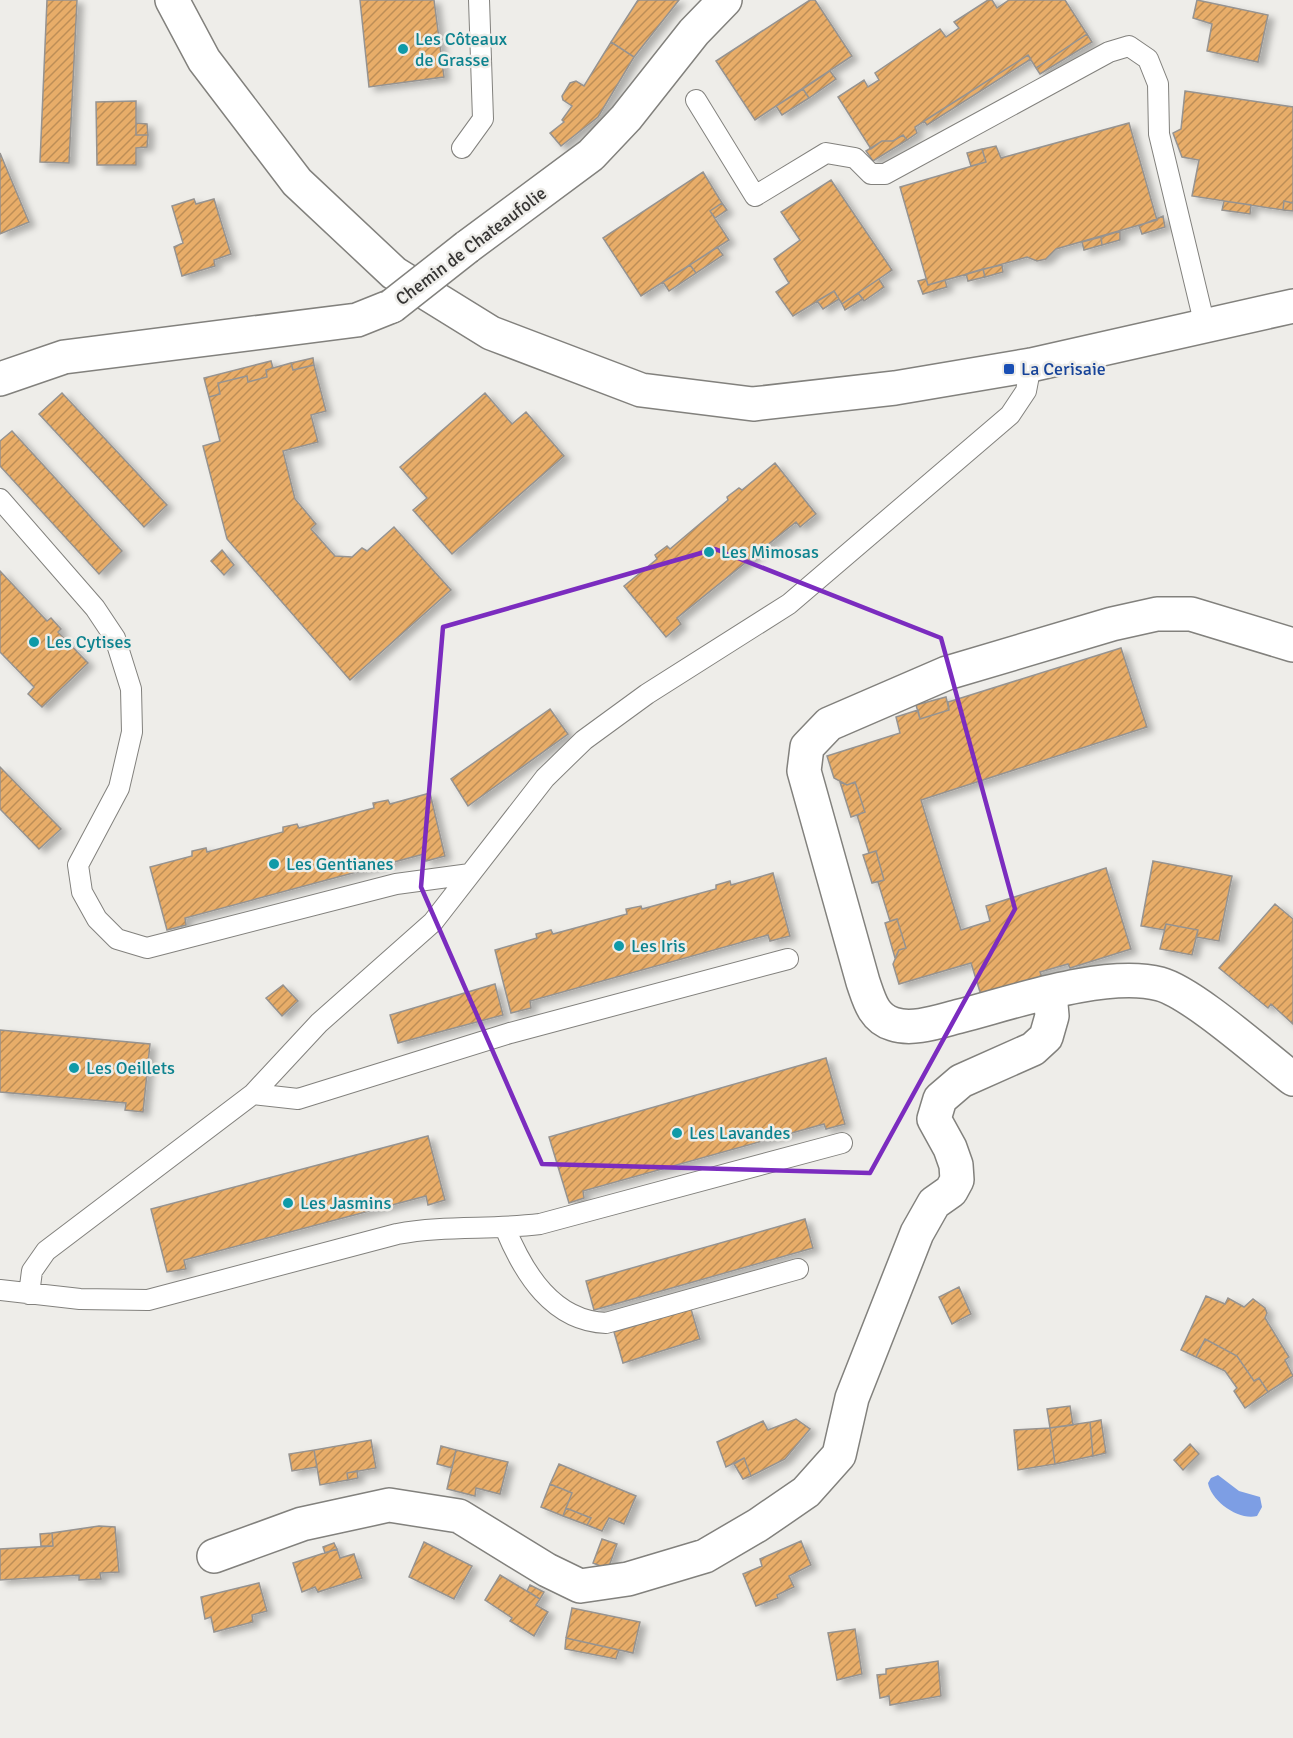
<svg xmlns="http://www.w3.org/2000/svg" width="1293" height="1738" font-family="Signika,sans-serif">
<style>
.water{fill:#7d9ee4}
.building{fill:url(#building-hatch);stroke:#969390;stroke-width:1.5;filter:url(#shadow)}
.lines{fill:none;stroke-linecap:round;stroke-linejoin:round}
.lane-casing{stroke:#82817d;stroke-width:22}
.street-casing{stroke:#82817d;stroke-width:36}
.secondary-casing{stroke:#82817d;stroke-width:36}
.lane{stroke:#fff;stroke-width:20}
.street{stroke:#fff;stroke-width:33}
.secondary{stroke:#fff;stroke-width:33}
.street-bridge-casing{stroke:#82817d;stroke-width:36;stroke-linecap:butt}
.street-bridge{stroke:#fff;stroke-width:33}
.marked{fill:none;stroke:#7b2cbf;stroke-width:4.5;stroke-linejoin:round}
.culture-dot{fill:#0f9aa8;stroke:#eeede9;stroke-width:2}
.transit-dot{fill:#1a4fb4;stroke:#eeede9;stroke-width:2}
.labels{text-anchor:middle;stroke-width:5;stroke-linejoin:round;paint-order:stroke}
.culture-label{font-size:18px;fill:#0d838f;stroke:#eeede9;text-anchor:start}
.street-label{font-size:18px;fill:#363534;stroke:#eeede9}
.transit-label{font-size:18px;fill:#164399;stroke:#eeede9;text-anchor:start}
</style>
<defs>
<pattern id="building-hatch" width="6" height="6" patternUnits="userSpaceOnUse" patternTransform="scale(1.5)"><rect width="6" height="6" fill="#e8ad69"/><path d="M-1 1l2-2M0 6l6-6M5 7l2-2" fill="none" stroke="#bd8e57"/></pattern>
<filter id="shadow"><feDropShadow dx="6" dy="4" stdDeviation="3" flood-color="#0004"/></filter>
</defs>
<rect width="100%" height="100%" fill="#eeede9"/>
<path class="water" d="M1218,1475L1239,1491L1260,1497L1262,1507L1257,1516C1239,1521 1211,1501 1208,1483L1211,1478Z"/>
<path class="building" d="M47,0H77L69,163L40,162Z
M360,0H434L444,77L369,87Z
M638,0H679L634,57L611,42Z
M810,0H815L852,56L755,120L716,61Z
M988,0H992L997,8L1009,0H1065L1087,34L1036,68L1028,55L915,127L917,133L907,140L903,135L893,141H882L871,149L838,97L864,80L868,87L879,80L875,73L940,29L946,37L959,28L954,22Z
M1197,0L1268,15L1258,62L1207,51L1212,24L1193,18Z
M1087,34L1092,42L1040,74L1036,68Z
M611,42L634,57L598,117L561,146L550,133L564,122L562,120L572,106L563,100L562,96L570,83L576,81L584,86Z
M1028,55L1031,59L927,125L924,121Z
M830,71L836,79L809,98L803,89Z
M803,89L809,98L782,115L776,106Z
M1185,91L1293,107V203L1284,201L1283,210L1192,196L1199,160L1182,157L1173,133L1181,129Z
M136,101V135H148L147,147L136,148V165H97L96,102Z
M136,123L147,124L148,135H136Z
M1129,123L1157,220L1056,249L1046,259L1037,261L1027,257L928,285L900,187L986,162L982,149L996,146L1001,158Z
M903,135L907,140L873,161L866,151L882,141H893Z
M982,149L986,162L971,166L967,153Z
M0,153L29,222L0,234Z
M703,172L722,203L710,211L729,240L641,296L603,238Z
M831,180L892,270L842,304L834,291L793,316L776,292L789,283L774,259L800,240L781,212Z
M194,199L196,204L214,199L231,254L214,260L215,266L182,276L174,247L183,243L172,206Z
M1224,201L1251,205L1250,214L1222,210Z
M1284,201L1293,203V211L1283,210Z
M722,203L727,210L715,218L710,211Z
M1163,216L1165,227L1142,234L1139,226Z
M1120,231V240L1102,245L1101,237Z
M1101,237L1102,245L1084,250L1082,242Z
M717,247L723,255L696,273L690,265Z
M690,265L696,273L669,291L663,282Z
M1002,265L1003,272L985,277L983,269Z
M983,269L985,277L968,281L966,274Z
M879,279L884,287L864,301L858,293Z
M926,279L928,285L945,280L947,287L923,294L918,281Z
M834,291L839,299L823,309L817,301Z
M858,293L863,299L845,310L842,304Z
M313,358L314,365L293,370L291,363Z
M271,361L273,368L266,370L267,377L248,382L247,376L218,383L220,394L209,397L204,378Z
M291,363L293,370L314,365L326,411L311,415L318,442L283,451L295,499L316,524L311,529L335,556L352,557L362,548L367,551L394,527L451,590L350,680L227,539L203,446L220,441L209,397L220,394L218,383L247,376L248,382L267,377L266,370Z
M62,393L167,505L144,527L39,414Z
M485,393L512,424L526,412L564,456L452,554L413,510L427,498L400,467Z
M12,431L122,551L99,574L0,466V441Z
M775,463L816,514L800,527L796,522L677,618L681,624L666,637L624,586L657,559L655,555L667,546L670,549L728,500L727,497L739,488L742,490Z
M222,550L234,565L224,575L211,561Z
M0,571L47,621L51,618L61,629L58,632L88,663L42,707L28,694L34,687L0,652Z
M1121,648L1147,727L921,800L961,930L990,921L986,906L1106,868L1131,949L1070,968L1068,964L1040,972L1042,977L981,995L971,963L899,984L893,964L899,950L906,948L897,919L890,921L878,882L884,880L876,851L869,853L857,815L865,812L855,782L847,785L834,778L827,756L900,733L896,717L918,710L920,719L949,710L948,702Z
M946,697L949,710L920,719L916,705Z
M550,709L568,734L468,806L451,779Z
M0,767L61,829L39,849L0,809Z
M840,782L847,785L855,782L865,812L851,817Z
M430,793L445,856L426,861L424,854L185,918L186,925L167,930L150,867L192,856V851L206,848L207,852L283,832V827L297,824L299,828L374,808L373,803L388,800L390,804Z
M876,851L884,880L872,883L863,855Z
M1153,861L1232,876L1219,941L1196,937L1198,930L1166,924L1164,930L1141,926Z
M773,873L790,936L770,941L768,935L530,1001L531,1008L511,1013L495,950L537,938L536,934L551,930L553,934L627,914L626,909L641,906L642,909L716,889V885L730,881L731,885Z
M1275,904L1293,919V1024L1271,1004L1268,1008L1219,968Z
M897,919L906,948L899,950L895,958L885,923Z
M1166,924L1198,930L1192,955L1160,949Z
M495,984L503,1015L398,1043L390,1015Z
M283,985L298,1001L282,1016L266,998Z
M0,1030L150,1044L143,1112L125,1110L126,1103L0,1092Z
M826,1058L845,1124L826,1129L824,1124L583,1191L584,1198L569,1203L549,1137Z
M428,1136L445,1200L428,1205L426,1196L184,1260L186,1269L167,1272L151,1209Z
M805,1219L813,1248L594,1310L586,1281Z
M959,1287L971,1314L952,1324L939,1297Z
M1206,1296L1225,1304L1228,1298L1244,1307L1253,1299L1265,1308L1267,1313L1265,1318L1289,1357L1285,1360L1293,1376L1268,1392L1259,1378L1254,1381L1237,1356L1205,1339L1196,1357L1181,1350Z
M691,1309L700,1339L623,1363L614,1332Z
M1205,1339L1237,1356L1254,1381L1259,1378L1268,1392L1245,1408L1234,1391L1237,1388L1225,1371L1196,1357Z
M1070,1406L1073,1425L1050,1428L1047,1409Z
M796,1419L810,1429L785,1459L751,1476L744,1458L726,1467L717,1442L763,1421L768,1430Z
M1101,1420L1106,1453L1093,1456L1090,1422Z
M1090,1422L1093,1456L1055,1464L1050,1428Z
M1050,1428L1055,1464L1018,1470L1014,1430Z
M371,1440L376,1468L347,1473L348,1480L320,1485L314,1450Z
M1190,1444L1199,1454L1183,1470L1174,1460Z
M441,1446L456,1450L452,1468L437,1464Z
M314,1450L317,1467L292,1471L289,1454Z
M456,1450L508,1462L500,1494L476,1488L475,1496L447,1489Z
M744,1458L751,1476L743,1479L734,1464Z
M559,1464L636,1496L624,1524L609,1518L602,1531L587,1525L591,1518L566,1508L572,1493L550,1484Z
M357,1471L358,1478L348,1480L347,1473Z
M550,1484L572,1493L563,1516L541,1507Z
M566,1508L591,1518L587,1525L563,1516Z
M99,1526L115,1527L119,1572L100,1573L101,1579L79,1580V1575L0,1580V1549L53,1546L52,1533Z
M52,1533L53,1546H41L40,1534Z
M602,1539L617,1544L608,1569L593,1563Z
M801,1541L811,1565L789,1576L794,1587L777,1595L778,1598L756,1606L743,1574L762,1566L760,1559Z
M424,1542L472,1566L454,1599L409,1577Z
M334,1543L337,1549L325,1553L323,1547Z
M337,1549L340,1558L354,1554L362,1578L318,1592L315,1587L302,1592L293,1563Z
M500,1575L540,1599L536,1605L548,1612L534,1636L510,1621L512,1618L485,1600Z
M259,1583L267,1611L252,1615L253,1622L214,1632L211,1617L205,1619L201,1597Z
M530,1585L544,1592L540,1599L527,1591Z
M572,1608L640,1622L633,1653L566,1638Z
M855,1629L862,1674L837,1680L828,1633Z
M566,1638L619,1650L616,1659L565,1649Z
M938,1661L941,1696L890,1705L889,1696L880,1698L877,1675L886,1674V1669Z"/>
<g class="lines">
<defs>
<path id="lane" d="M696,100L755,196L826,153L855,158L871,174H885L1109,52L1129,46L1148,59L1158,84L1159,134L1205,326
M462,148L483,119L479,0
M0,499L95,608L115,638L131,689L132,732L119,788L78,865L82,892L97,919L117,939L147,948L396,884L470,874
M253,1094L298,1099L510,1033L788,959
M505,1228C524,1274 553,1321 606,1323L798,1269
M0,1290L80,1299L148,1300L397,1234C444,1225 492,1230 540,1224L842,1143
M29,1294L32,1271L46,1251L253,1094L319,1023L433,922L545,778L584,740L647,694L789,604L1010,415L1026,391L1031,365"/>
<path id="street" d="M467,247L591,155L626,118L694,32L725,0
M0,379L64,357L357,320L392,306
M1293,645L1191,614H1157L1112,624L947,673L829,724L807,747L804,771L863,982C869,999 873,1018 893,1024C913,1031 940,1021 960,1016C1014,1002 1106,970 1160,984C1193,993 1263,1056 1293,1079
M214,1556L302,1524L389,1505L459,1516L547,1570L580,1586L628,1579L705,1556L758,1525L806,1492L839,1455L852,1398L917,1233L934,1203L951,1191L957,1180L956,1165L950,1148L934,1119L940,1099L961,1081L1033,1049L1046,1037L1052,1016L1050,993"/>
<path id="secondary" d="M172,0L204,60L297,182L394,273L491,333L641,390L753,404L895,388L1031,365L1293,306"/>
</defs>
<use href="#lane" class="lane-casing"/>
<use href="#street" class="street-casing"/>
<use href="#secondary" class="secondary-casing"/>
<use href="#lane" class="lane"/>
<use href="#street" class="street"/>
<use href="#secondary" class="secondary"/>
<defs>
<path id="street-bridge" d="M392,306L467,247"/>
</defs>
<use href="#street-bridge" class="street-bridge-casing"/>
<use href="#street-bridge" class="street-bridge"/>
</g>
<path class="marked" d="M715,549L941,638L1015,909L870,1173L542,1164L421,887L443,627Z"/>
<g class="culture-dot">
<circle cx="403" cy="49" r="6"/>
<circle cx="709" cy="552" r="6"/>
<circle cx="34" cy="642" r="6"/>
<circle cx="274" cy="864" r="6"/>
<circle cx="619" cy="946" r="6"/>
<circle cx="74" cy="1068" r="6"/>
<circle cx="677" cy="1133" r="6"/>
<circle cx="288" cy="1203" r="6"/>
</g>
<rect class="transit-dot" x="1003" y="363" width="12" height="12" rx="3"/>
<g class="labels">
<g class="culture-label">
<text x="415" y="45">Les Côteaux<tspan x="415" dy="21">de Grasse</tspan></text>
<text x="721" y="558">Les Mimosas</text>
<text x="46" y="648">Les Cytises</text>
<text x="286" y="870">Les Gentianes</text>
<text x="631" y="952">Les Iris</text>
<text x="86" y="1074">Les Oeillets</text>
<text x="689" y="1139">Les Lavandes</text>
<text x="300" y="1209">Les Jasmins</text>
</g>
<g class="street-label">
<text transform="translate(471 246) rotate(-37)" y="6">Chemin de Chateaufolie</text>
</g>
<g class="transit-label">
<text x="1021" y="375">La Cerisaie</text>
</g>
</g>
</svg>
